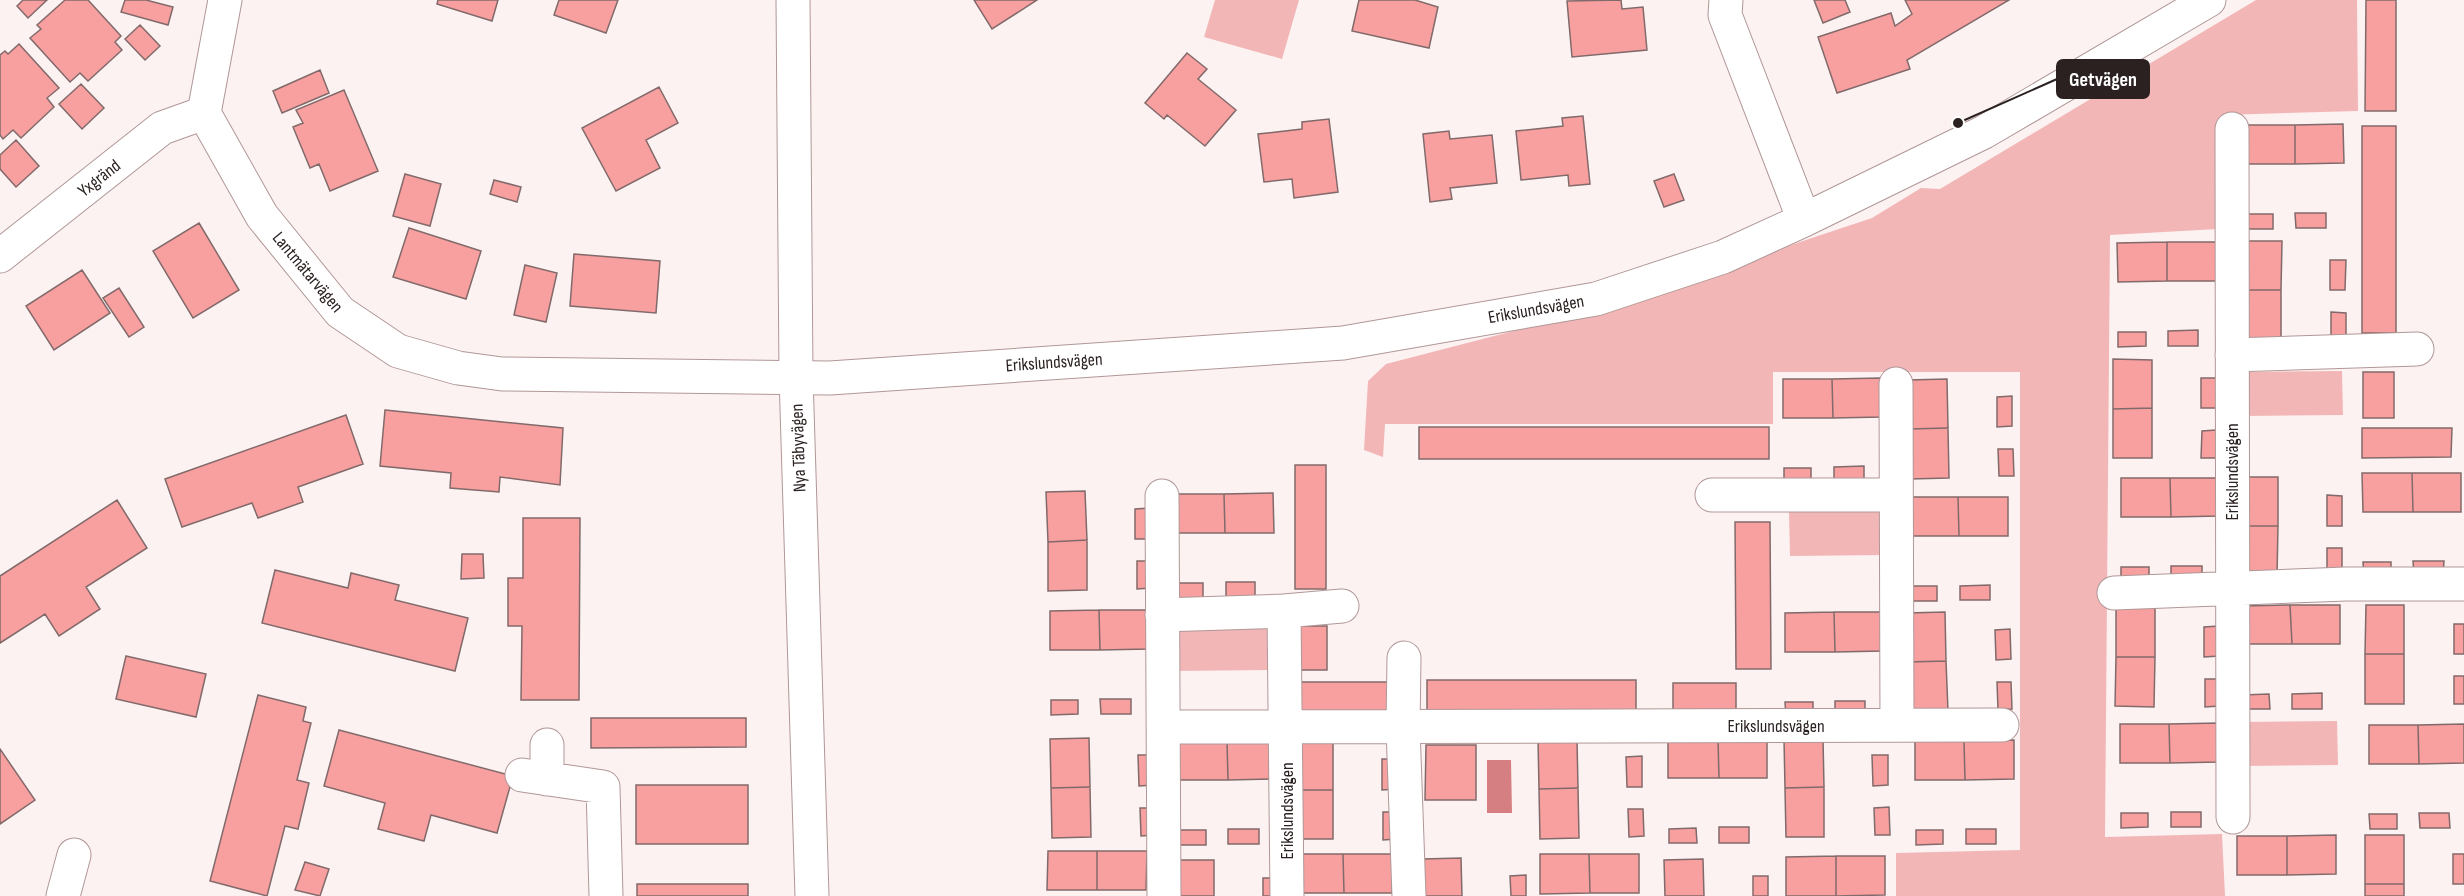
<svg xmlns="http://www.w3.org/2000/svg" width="2464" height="896" font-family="'Sofia Sans Condensed',sans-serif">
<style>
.green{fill:#f2b6b7}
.water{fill:#d57f82}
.building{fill:#f89fa0;stroke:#826a6a;stroke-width:1.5}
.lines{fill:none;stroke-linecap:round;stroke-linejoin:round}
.minor-casing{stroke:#b19797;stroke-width:35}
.major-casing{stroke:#b19797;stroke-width:35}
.minor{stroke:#fff;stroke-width:33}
.major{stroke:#fff;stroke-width:33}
.labels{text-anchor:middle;stroke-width:4.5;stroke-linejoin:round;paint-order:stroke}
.street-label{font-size:18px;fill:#2b2121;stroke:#fff}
.leader{fill:none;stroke:#2b2121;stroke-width:2}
.callout-dot{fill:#2b2121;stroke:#fff;stroke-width:2}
.callout{fill:#2b2121;stroke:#2b2121;stroke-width:2}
.callout-label{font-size:20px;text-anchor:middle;font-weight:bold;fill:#fff}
</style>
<rect width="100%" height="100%" fill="#fdf2f2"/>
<path class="green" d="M1215,0H1299L1282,59L1204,37Z
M2256,0H2357L2358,111L2222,115L2218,229L2110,235L2105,837L2222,834L2225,896H1896V853L2020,850V372H1773V424H1385L1383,457L1364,450L1368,381L1386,364L1602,308L1872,218L1921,188L1940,189Z
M2342,371L2343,415L2246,416L2245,372Z
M1886,511L1887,555L1790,556L1789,512Z
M1270,626V670L1173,671L1172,627Z
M2337,721L2338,765L2241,766L2240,722Z"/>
<path class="water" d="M1487,760H1511L1512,813H1487Z"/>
<path class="building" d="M23,0H47L28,18L17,6Z
M65,0H88L121,36L115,42L122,50L88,81L80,73L70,82L30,38L41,29L37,25Z
M125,0H146L173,7L168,25L121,12Z
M438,0H498L492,21L437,4Z
M559,0H618L606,33L554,15Z
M974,0H1037L992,29Z
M1359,0H1415L1438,7L1429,48L1352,31Z
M1621,0L1622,9L1643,7L1647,50L1572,57L1567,1Z
M1814,0H1845L1850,12L1823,23Z
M1905,0H2009L1907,60L1910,69L1837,93L1818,37L1891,13L1895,26L1912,14Z
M2366,0H2396V111H2365Z
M140,25L160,46L145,60L125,39Z
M19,44L59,88L47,98L54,107L21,138L13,130L3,139L0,135V55L5,51L8,54Z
M1187,53L1207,69L1198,79L1236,110L1205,146L1167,115L1164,119L1145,103Z
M320,70L329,93L282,113L273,91Z
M81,84L104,108L82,129L59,104Z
M659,87L678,123L646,140L660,168L616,191L582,128Z
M344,90L378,171L330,191L319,164L310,168L293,127L303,123L296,110Z
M1583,116L1590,184L1569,186L1568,175L1521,180L1516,131L1563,126L1562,118Z
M1329,119L1338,192L1294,198L1292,179L1264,182L1258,134L1302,129V122Z
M2343,124L2344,163L2295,164V125Z
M2245,125H2295V164H2245Z
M2362,126H2396V333H2362Z
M1449,131L1450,139L1492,135L1497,183L1450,188L1452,199L1430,202L1423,134Z
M16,140L39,166L16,187L0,169V155Z
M405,174L441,184L430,226L393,216Z
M1674,174L1684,200L1664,207L1654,181Z
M494,180L521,187L517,202L490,194Z
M2295,213H2326V228H2296Z
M2245,214H2273V229H2246Z
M199,223L239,290L193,318L153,251Z
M409,228L481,251L466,299L393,277Z
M2242,241H2282L2281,290H2242Z
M2167,242V281L2118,282L2117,243Z
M2167,242H2216V281H2167Z
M574,254L660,261L656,313L570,306Z
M2330,260H2346L2345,290H2330Z
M525,265L557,273L546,322L514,315Z
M82,270L110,313L54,350L26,306Z
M119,288L144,327L129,337L103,298Z
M2242,290H2281V340H2242Z
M2331,312L2346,313V340H2331Z
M2198,330V346H2168V331Z
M2118,332H2146V346L2118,347Z
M2113,359L2152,360V408L2113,409Z
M2363,372H2394V418H2363Z
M1881,378L1882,417L1833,418L1832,379Z
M2201,378H2216V408H2201Z
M1783,379H1832L1833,418H1783Z
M1947,379L1948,428L1909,429L1908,380Z
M2012,396V426L1997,427V397Z
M2152,408V458H2113V409Z
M385,410L563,428L560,485L500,477L499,492L450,488L451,473L380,466Z
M346,415L363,464L298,487L303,502L258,518L252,503L182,527L165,479Z
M1419,427H1769V459H1419Z
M1948,428L1949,478L1910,479L1909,429Z
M2362,428H2452L2451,457L2362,458Z
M2216,430V458H2201L2202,431Z
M1998,449H2013L2014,476H1999Z
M1295,465H1326V589H1295Z
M1864,466V482H1834V467Z
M1784,468H1811V482L1784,483Z
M2362,473H2412L2413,512H2363Z
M2412,473H2461V512H2413Z
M2239,477H2278V526H2239Z
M2121,478H2170L2171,517H2121Z
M2170,478H2219L2220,516L2171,517Z
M1085,491L1087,540L1048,542L1046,492Z
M1273,493L1274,533H1225L1224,494Z
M1175,494H1224L1225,533H1175Z
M2327,495L2342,496V526H2327Z
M1909,497H1958L1959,536H1909Z
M1958,497H2008V536H1959Z
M117,500L147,548L86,587L100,609L59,636L45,614L0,643V576Z
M1150,508V539H1135V509Z
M523,518H580L579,700H521L522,626H508V578H523Z
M1735,522H1770L1771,669H1736Z
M2239,526H2278L2277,576L2239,575Z
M1087,540V590L1048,591V542Z
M2327,548H2342V576H2327Z
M462,554H483L484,578L461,579Z
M1137,561H1152V588L1137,589Z
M2413,561H2444L2443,576H2414Z
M2363,562H2391V577H2364Z
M2171,566H2202V581H2171Z
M2121,567H2149V582H2121Z
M275,570L348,588L351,573L399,585L395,600L468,618L455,671L262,623Z
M1226,582H1255V597H1226Z
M1176,583H1203V598H1176Z
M1990,585V600H1960V586Z
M1910,586H1937V601H1910Z
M2290,605L2292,644H2241V606Z
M2290,605H2340V644H2292Z
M2366,605H2404V654H2365Z
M2116,608H2155V657H2116Z
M1099,610H1149V649L1100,650Z
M1099,610L1100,650H1050V611Z
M1834,612H1883V651L1835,652Z
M1834,612L1835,652H1785V613Z
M1945,612L1946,661L1907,662V613Z
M2454,624H2464V654H2454Z
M1296,626H1327V670H1296Z
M2219,626V656L2204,657V627Z
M2010,629L2011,659L1996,660L1995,630Z
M2365,654H2404V704H2365Z
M126,656L206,674L196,717L116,699Z
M2116,657H2155L2154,707L2115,706Z
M1946,661L1948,711L1909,712L1907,662Z
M2454,676H2464V704H2454Z
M2205,679H2219V706L2205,707Z
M1427,680H1636V710H1427Z
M1295,682H1388L1387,713H1295Z
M1997,682H2011L2012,709L1998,710Z
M1673,683H1736V712H1673Z
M2322,693V709H2292V694Z
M2269,694L2270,709H2243L2242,695Z
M258,695L306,707L303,721L311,723L297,780L309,783L298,829L285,826L267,896L210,881Z
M1100,699H1131V714H1101Z
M1051,700H1078V714L1051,715Z
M1835,701H1865V716H1835Z
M1785,702H1813V716L1786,717Z
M591,718H746V747L591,748Z
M2219,723V762L2170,763L2169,724Z
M2120,724H2169L2170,763H2120Z
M2464,724V763L2419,764L2418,725Z
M2369,725H2418L2419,764H2369Z
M339,730L513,776L497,833L431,815L424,841L378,829L385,803L324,786Z
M1089,738L1090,787L1051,788L1050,739Z
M1823,738L1824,787L1785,788L1784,739Z
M1577,739L1578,788L1539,789L1538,740Z
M1718,739L1719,778H1668V740Z
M1718,739H1767V778H1719Z
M1277,740V779L1228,780L1227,741Z
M2014,740V779L1965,780L1964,741Z
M1178,741H1227L1228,780H1178Z
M1294,741H1333V790H1294Z
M1915,741H1964L1965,780H1915Z
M1426,745H1476V800H1425Z
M0,749L35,800L0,824Z
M1138,755H1154V785L1139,786Z
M1872,755H1888V785L1873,786Z
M1642,756V787H1627L1626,757Z
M1382,759H1398L1397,789L1382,790Z
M636,785H748V844H636Z
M1090,787L1091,837L1052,838L1051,788Z
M1824,787V837H1786L1785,788Z
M1578,788L1579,838L1540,839L1539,789Z
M1294,790H1333V839H1294Z
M1889,807L1890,835H1875L1874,808Z
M1140,808H1155V835L1141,836Z
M1628,809H1643L1644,836L1629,837Z
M1383,812H1398L1397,839L1383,840Z
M2171,812H2201V827H2171Z
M2121,813H2148V827L2121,828Z
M2419,813H2449L2450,828H2420Z
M2369,814H2397V829H2370Z
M1719,827H1749V843H1719Z
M1696,828L1697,843H1669V829Z
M1228,829H1259V844H1228Z
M1966,829H1996V844H1966Z
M1178,830H1206V845H1178Z
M1916,830H1943V844L1916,845Z
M2336,835V874L2287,875V836Z
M2365,835H2404V884H2365Z
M2237,836H2287V875H2237Z
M1048,851H1097V890H1047Z
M1097,851H1147L1146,890H1097Z
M1294,854H1343L1344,893H1294Z
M1343,854H1393L1392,893H1344Z
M1540,854H1589L1590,893L1540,894Z
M1589,854H1639V893H1590Z
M2453,854H2464V884H2453Z
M1836,856V896H1786V857Z
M1836,856H1885V895L1836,896Z
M1461,858L1462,896H1423L1422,859Z
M1703,859L1704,896H1665L1664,860Z
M1175,860H1214V896H1175Z
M305,862L329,869L320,896L295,890Z
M1526,875V896H1511L1510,876Z
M1753,876H1768V896H1753Z
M1263,878H1278V896H1263Z
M637,884H748V896H637Z
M2365,884H2404V896H2365Z"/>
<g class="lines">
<defs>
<path id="minor" d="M225,0L204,113L262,216L340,312L398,351L458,368L502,374L830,378L1343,343L1596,299L1723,257L1804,220L1984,132L2209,0
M1726,0L1725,15L1804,220
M2232,129L2233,817
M0,256L162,128L204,113
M2232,355L2417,349
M1896,384L1897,725
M1712,495H1896
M1162,496L1164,896
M2114,593L2346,584H2464
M1284,611L1287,896
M1162,615L1284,611L1342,606
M1404,658L1403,728L1409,896
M1164,727L2002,725
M522,775L603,787L606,896
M547,779V745
M63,896L74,855"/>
<path id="major" d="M793,0L796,376L812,896"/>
</defs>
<use href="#minor" class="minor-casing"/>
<use href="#major" class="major-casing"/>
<use href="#minor" class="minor"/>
<use href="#major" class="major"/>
</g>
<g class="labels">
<g class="street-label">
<text transform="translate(99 178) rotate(-38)" y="6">Yxgränd</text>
<text transform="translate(308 272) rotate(50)" y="6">Lantmätarvägen</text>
<text transform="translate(1536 309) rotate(-10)" y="6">Erikslundsvägen</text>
<text transform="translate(1054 362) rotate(-4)" y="6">Erikslundsvägen</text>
<text transform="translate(798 448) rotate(-92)" y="6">Nya Täbyvägen</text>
<text transform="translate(2232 472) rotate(-90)" y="6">Erikslundsvägen</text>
<text x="1776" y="732">Erikslundsvägen</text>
<text transform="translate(1287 811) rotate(-90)" y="6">Erikslundsvägen</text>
</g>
</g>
<path class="leader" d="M1958 123L2057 79"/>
<circle class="callout-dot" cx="1958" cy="123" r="6"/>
<rect class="callout" x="2057" y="60" width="92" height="38" rx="6"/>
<g class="callout-label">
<text x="2103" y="86">Getvägen</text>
</g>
</svg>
